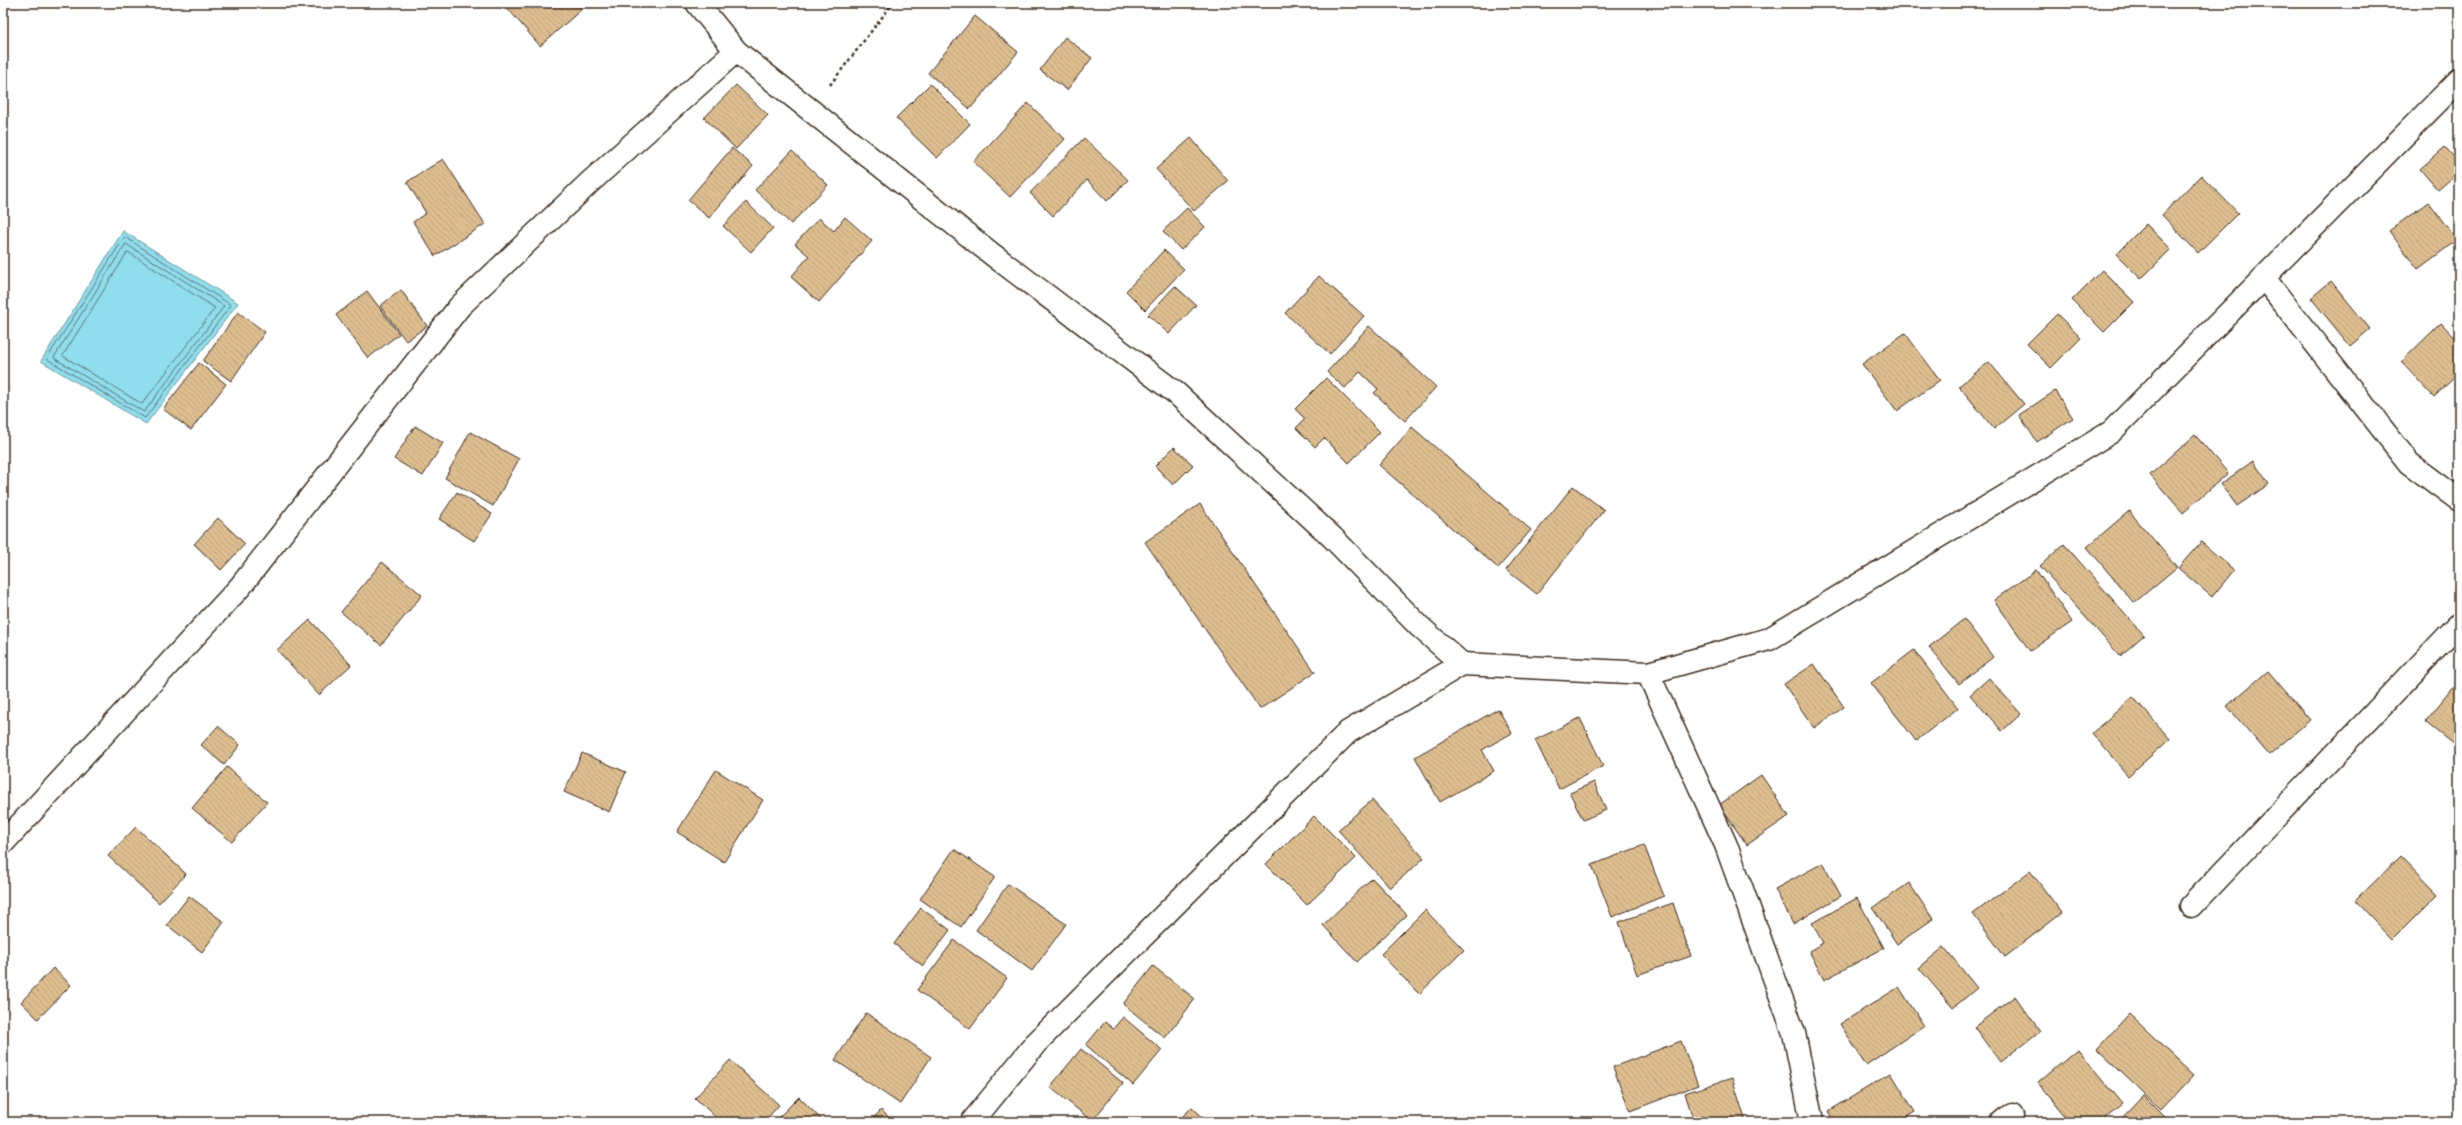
<svg xmlns="http://www.w3.org/2000/svg" width="2462" height="1125" font-family="Pangolin,sans-serif">
<style>
.water{fill:#8fdded;stroke:#6d959a}
.lines{fill:none;stroke-linecap:round;stroke-linejoin:round}
.shore{stroke:#5d7271;stroke-width:1}
.building{fill:url(#building-back-hatch);stroke:#3b2a1e}
.minor-casing{stroke:#3b2a1e;stroke-width:25}
.path{stroke:#3b2a1e;stroke-width:2.5;stroke-dasharray:3 3;stroke-linecap:butt}
.minor{stroke:#fff;stroke-width:22}
</style>
<defs>
<pattern id="building-back-hatch" width="6" height="6" patternUnits="userSpaceOnUse"><rect width="6" height="6" fill="#debe91"/><path d="M-1 5l2 2M0 0l6 6M5-1l2 2" fill="none" stroke="#bfa37d"/></pattern>
</defs>
<rect width="100%" height="100%" fill="#fff"/>
<filter id="ink" filterUnits="userSpaceOnUse"><feTurbulence type="fractalNoise" baseFrequency=".025" numOctaves="2"/><feDisplacementMap in="SourceGraphic" scale="8" xChannelSelector="R" yChannelSelector="G"/><feConvolveMatrix kernelMatrix="1 2 1 2 8 2 1 2 1" color-interpolation-filters="sRGB"/></filter>
<g filter="url(#ink)">
<path class="water" d="M123,231L238,303L146,424L41,361Z"/>
<g class="lines">
<path class="shore" d="M125,237L231,305L145,418L47,359Z
M126,244L224,306L144,412L54,358Z
M128,252L215,308L142,404L63,356Z"/>
</g>
<path class="building" d="M577,3L582,9L540,46L504,4Z
M975,16L1018,52L970,109L928,73Z
M1065,37L1092,58L1067,90L1040,70Z
M930,84L970,124L937,158L896,118Z
M736,85L768,115L736,149L704,118Z
M1028,103L1065,139L1010,197L973,162Z
M1084,138L1128,180L1107,201L1087,180L1053,216L1030,193Z
M1191,138L1228,181L1194,211L1156,169Z
M2445,147L2459,163V172L2438,190L2420,169Z
M732,148L753,166L709,218L688,200Z
M792,151L828,185L791,224L755,190Z
M443,159L485,224L435,256L413,222L426,213L407,182Z
M2201,175L2238,213L2198,253L2162,215Z
M746,202L773,228L751,252L723,226Z
M2428,202L2457,240L2418,269L2389,231Z
M1187,208L1205,227L1181,250L1163,231Z
M845,217L872,241L819,302L791,277L809,256L795,244L819,218L834,231Z
M2146,224L2171,249L2141,279L2116,254Z
M1164,250L1184,269L1145,310L1126,291Z
M2102,270L2134,302L2104,332L2072,300Z
M1319,276L1364,316L1330,354L1285,313Z
M2331,281L2370,329L2350,346L2311,298Z
M1175,286L1196,305L1169,334L1148,315Z
M401,290L427,326L406,341L380,306Z
M367,291L399,334L368,358L336,315Z
M238,312L265,332L231,381L203,361Z
M2057,314L2081,338L2051,368L2027,344Z
M2441,323L2459,342V373L2434,397L2401,362Z
M1369,326L1436,387L1405,421L1374,393L1378,389L1360,372L1345,388L1327,372Z
M1905,333L1940,380L1897,411L1862,364Z
M1989,362L2024,404L1994,429L1959,386Z
M199,363L226,384L191,430L163,409Z
M1326,378L1380,432L1349,463L1324,438L1315,447L1296,428L1305,419L1295,409Z
M2055,391L2073,418L2037,442L2019,415Z
M415,426L443,443L423,476L394,459Z
M1412,427L1531,530L1498,568L1379,465Z
M470,432L519,459L493,506L445,478Z
M2195,435L2228,473L2183,513L2150,475Z
M1174,447L1193,465L1173,485L1155,466Z
M2253,461L2269,484L2237,506L2221,484Z
M1573,486L1604,510L1537,594L1506,570Z
M457,492L492,514L474,541L439,519Z
M1200,504L1315,672L1260,709L1145,542Z
M2129,511L2177,567L2134,603L2087,547Z
M218,518L245,544L221,570L194,544Z
M2201,542L2234,570L2212,597L2178,568Z
M2064,544L2144,635L2120,656L2040,566Z
M382,562L422,595L381,645L341,612Z
M2036,570L2072,622L2030,651L1994,600Z
M1964,619L1993,657L1959,684L1929,647Z
M310,620L351,665L319,695L277,650Z
M1914,650L1958,708L1916,741L1871,683Z
M1814,664L1844,707L1814,728L1784,684Z
M2268,671L2310,720L2269,755L2227,706Z
M1989,678L2021,714L2002,731L1970,695Z
M2458,681H2459V749L2425,722Z
M2133,697L2170,739L2128,776L2092,733Z
M1498,709L1512,733L1482,750L1494,771L1440,802L1415,757Z
M1580,718L1603,766L1559,789L1535,740Z
M218,726L240,745L224,765L201,745Z
M582,753L626,772L609,812L564,792Z
M227,767L267,802L232,842L192,808Z
M716,770L763,800L724,862L677,832Z
M1761,775L1789,816L1747,845L1719,805Z
M1594,782L1606,810L1583,820L1570,793Z
M1372,800L1424,858L1390,888L1338,830Z
M1314,816L1356,858L1307,905L1266,864Z
M136,827L186,874L159,903L108,856Z
M1644,845L1664,896L1612,917L1592,865Z
M954,849L995,877L961,927L920,899Z
M2401,856L2438,894L2392,940L2355,901Z
M1823,863L1841,896L1793,924L1775,889Z
M2030,871L2062,913L2005,957L1973,914Z
M1372,878L1407,915L1357,962L1323,925Z
M1909,883L1933,919L1897,944L1873,908Z
M1008,884L1066,924L1032,971L976,930Z
M189,896L224,922L202,952L167,925Z
M1857,898L1884,948L1824,980L1809,951L1823,943L1812,923Z
M1673,903L1691,956L1637,975L1619,922Z
M921,908L950,930L923,966L894,944Z
M1425,910L1464,950L1419,994L1381,954Z
M954,940L1007,978L970,1029L917,990Z
M1944,947L1977,988L1953,1008L1919,968Z
M1153,966L1195,999L1165,1038L1123,1004Z
M53,968L71,985L38,1019L21,1002Z
M1899,987L1924,1026L1866,1065L1840,1024Z
M2015,996L2040,1031L2000,1062L1974,1027Z
M866,1013L931,1057L900,1104L835,1060Z
M2129,1014L2194,1075L2161,1110L2097,1049Z
M1123,1017L1162,1050L1133,1085L1086,1045L1105,1022L1113,1029Z
M1681,1041L1698,1085L1630,1111L1613,1067Z
M1081,1049L1123,1083L1092,1121L1050,1087Z
M2077,1049L2122,1103L2099,1122H2071L2038,1082Z
M730,1060L779,1105L764,1122H721L695,1098Z
M1891,1073L1915,1112L1898,1122H1835L1829,1111Z
M1732,1078L1746,1122H1694L1685,1093Z
M2143,1095L2166,1118L2162,1122H2117Z
M799,1097L824,1122H774Z
M1192,1107L1208,1122H1177Z
M881,1110L894,1122H870Z"/>
<g class="lines">
<defs>
<path id="minor" d="M697,3L736,51L993,255L1176,393L1332,537L1419,626L1462,664L1648,673L1769,639L2111,432L2459,80
M2264,278L2409,463L2459,500
M1648,673L1726,845L1794,1033L1812,1122
M3,843L240,587L460,306L589,183L736,51
M2191,906L2459,624
M972,1122L1036,1043L1348,732L1462,664
M2002,1122L2012,1114"/>
</defs>
<use href="#minor" class="minor-casing"/>
<path class="path" d="M830,85L893,3"/>
<use href="#minor" class="minor"/>
</g>
</g>
<rect width="2462" height="1125" fill="none" stroke="#fff" stroke-width="16"/>
<rect x="8" y="8" width="2446" height="1109" fill="none" stroke="#3b2a1e" stroke-width="1.5" filter="url(#ink)"/>
</svg>
